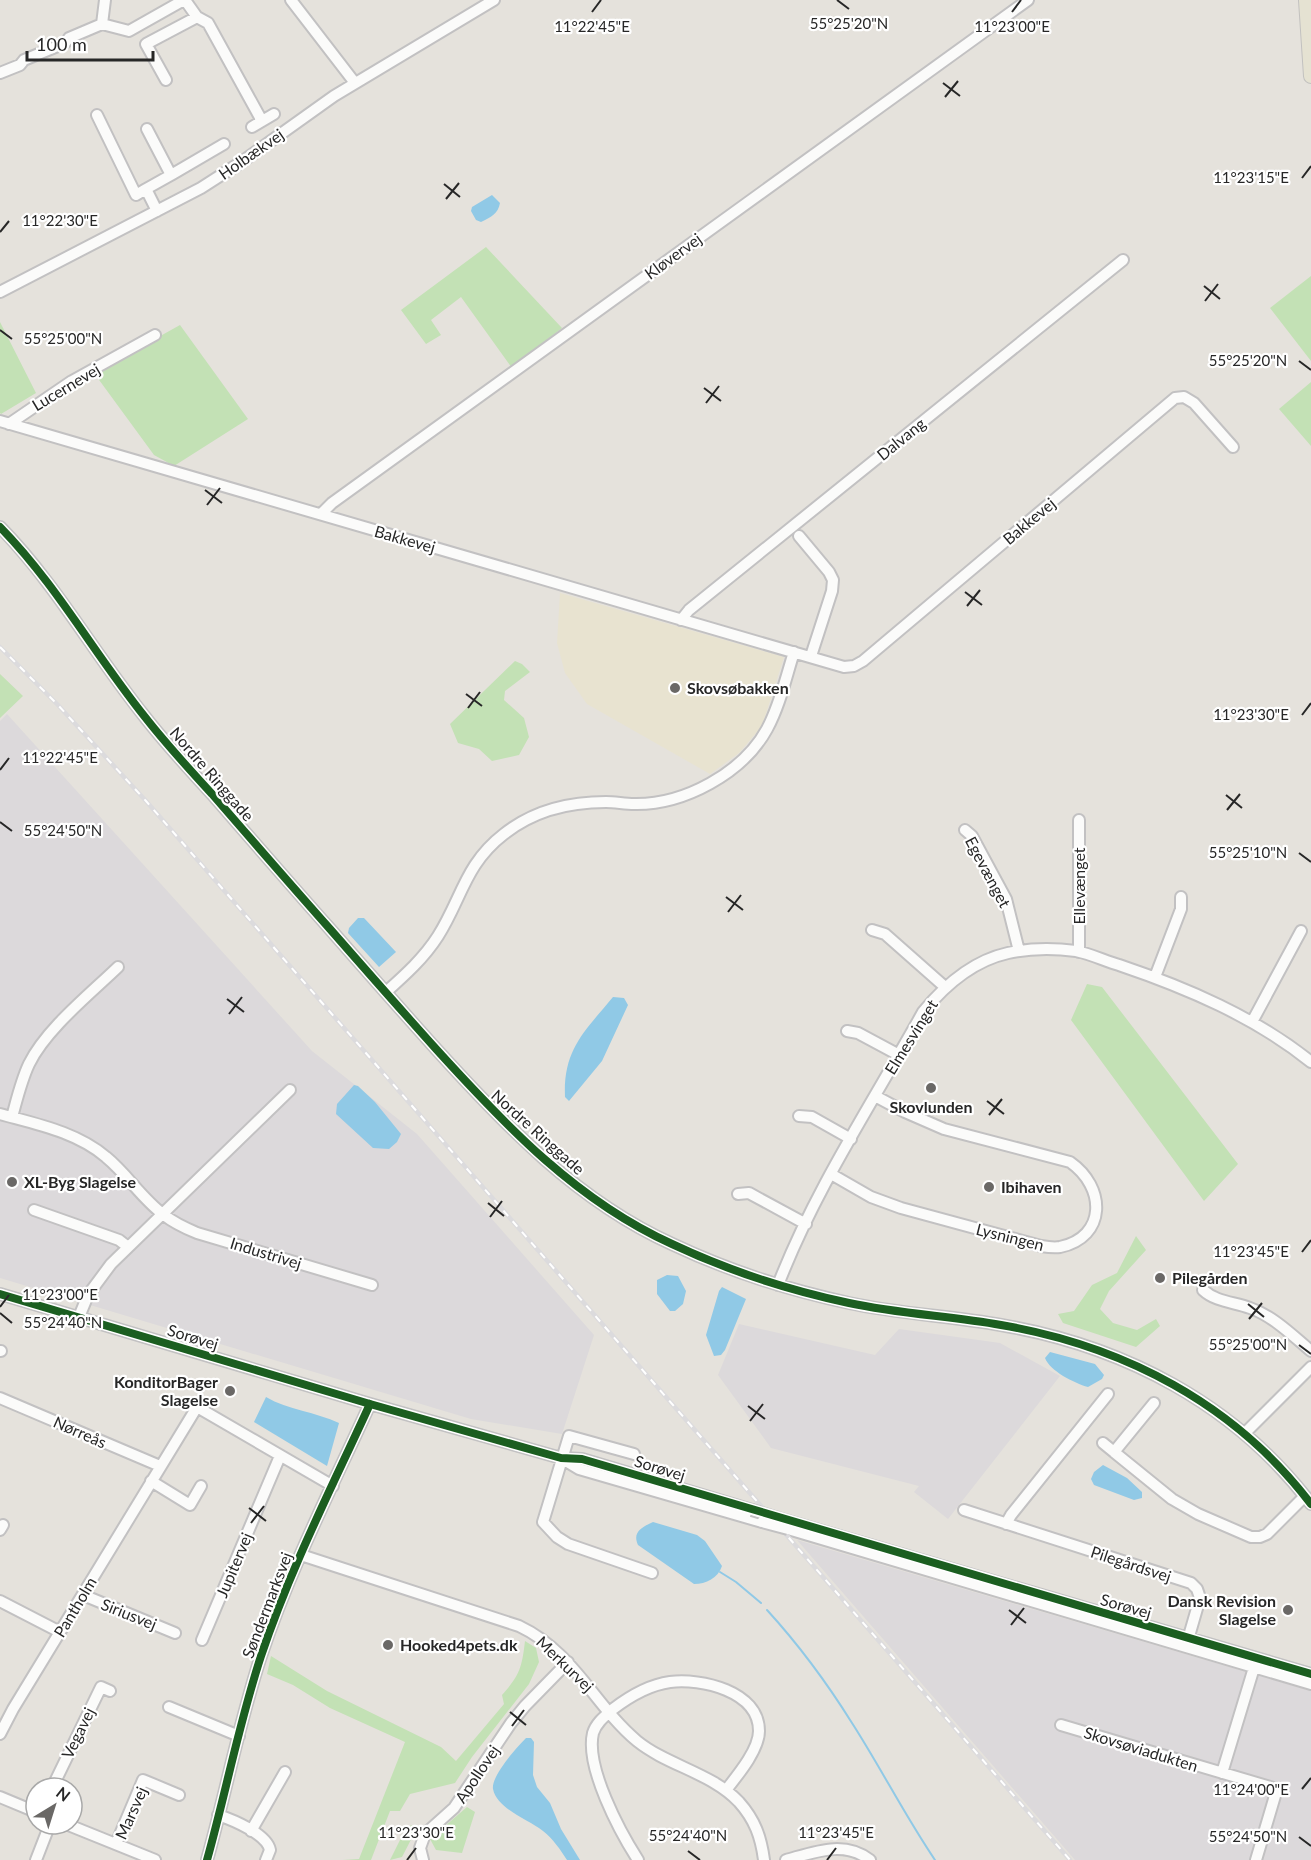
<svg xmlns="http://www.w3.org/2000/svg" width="1311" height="1860" font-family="Lato,sans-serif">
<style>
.industrial{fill:#dcd9db}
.education{fill:#e8e3d0}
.green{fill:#c3e1b5}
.water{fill:#90c9e6}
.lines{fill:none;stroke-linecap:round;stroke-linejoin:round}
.stream{stroke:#90c9e6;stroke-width:2}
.minor-casing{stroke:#c2c1c2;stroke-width:14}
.major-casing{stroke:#c2c1bf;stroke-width:16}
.minor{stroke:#fbfbfa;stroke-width:10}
.major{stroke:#e5e2d2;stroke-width:14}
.rail-casing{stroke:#dcdbdd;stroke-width:4.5}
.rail{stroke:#fff;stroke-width:2;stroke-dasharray:7;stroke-linecap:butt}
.minor-bridge-casing{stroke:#c2c1c2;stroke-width:14;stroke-linecap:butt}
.minor-bridge{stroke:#fbfbfa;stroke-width:10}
.cycleway-casing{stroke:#fff;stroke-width:11}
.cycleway{stroke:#1b5e20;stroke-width:8}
.ticks{fill:none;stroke:#272727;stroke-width:2}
.poi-dot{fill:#6a6866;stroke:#fff;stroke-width:2}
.labels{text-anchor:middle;stroke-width:4.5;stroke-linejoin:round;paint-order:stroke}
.street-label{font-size:16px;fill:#272727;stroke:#fff}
.poi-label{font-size:16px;font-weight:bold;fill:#272727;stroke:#fff;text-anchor:start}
.ticks-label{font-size:15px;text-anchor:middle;fill:#272727;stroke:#fff;stroke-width:4.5;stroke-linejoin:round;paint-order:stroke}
</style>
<rect width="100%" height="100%" fill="#e5e2dc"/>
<path class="industrial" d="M7,714L312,1051L417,1134L594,1335L562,1434L471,1419L0,1278V721Z
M739,1324L875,1355L899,1329L1000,1343L1060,1376L948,1519L914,1492L919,1486L771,1448L718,1375Z
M797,1540L1311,1691V1860H1075Z"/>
<path class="education" d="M560,593L784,657L762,726L739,753L710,774L587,704L565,673L557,643Z"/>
<path class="green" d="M486,247L562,328L512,368L461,297L431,320L441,335L426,344L401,310Z
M1311,276V361L1270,308Z
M0,322L36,393L1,414L0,413Z
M180,325L248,419L174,466L154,455L94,373Z
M1311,382V446L1279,409Z
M515,661L522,664L530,672L505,691L504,700L524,718L529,737L519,755L492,761L479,749L458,743L450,724Z
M0,674L23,696L0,718Z
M1087,984L1102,987L1238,1164L1204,1201L1071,1020Z
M1136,1236L1146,1250L1109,1291L1100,1309L1113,1323L1137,1330L1156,1319L1160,1326L1136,1347L1063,1323L1058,1314L1074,1311L1092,1285L1117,1273Z
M525,1641L536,1648L539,1662L529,1684L472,1757L455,1783L410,1794L400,1811H390L371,1860H343L359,1859L405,1742L330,1708L293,1685L267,1674L271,1656L327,1691L441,1747L456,1761L504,1704L502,1695C520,1675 522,1667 525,1641Z
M467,1807L475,1812L462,1853L436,1850L430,1839Z
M411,1825L417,1828L402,1857L390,1860L400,1840Z"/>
<path class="water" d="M492,195L500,203C498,214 491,217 481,222L476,220L471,211L472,207Z
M358,918H364L396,952L379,967L348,933L349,928Z
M613,997L624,998L628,1005L602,1061L569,1101L565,1097C563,1049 585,1031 613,997Z
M354,1085L358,1086L375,1102L401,1134L397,1142L389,1149L373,1148L336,1114L337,1104Z
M667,1275L678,1276L686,1291L683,1304L675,1311H670L657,1294V1280Z
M722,1287L746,1299L725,1350L721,1355L714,1356L706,1335L719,1291Z
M1050,1352L1095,1364L1104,1375L1102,1379L1088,1387C1074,1383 1050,1371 1045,1358Z
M266,1397C288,1410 316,1412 339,1423L327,1466L254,1422Z
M1103,1465L1127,1478L1142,1492V1498L1134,1500L1094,1485L1091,1479L1094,1472Z
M653,1522L697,1535L705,1541L722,1566C718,1578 706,1584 694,1584L638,1545C632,1532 642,1527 653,1522Z
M526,1738H531L534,1742L533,1775L537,1787L550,1803L561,1829L580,1860H567C560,1849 553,1839 543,1831C528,1819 497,1809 493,1789C491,1776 517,1747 526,1738Z"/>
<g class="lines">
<path class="stream" d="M720,1572L736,1582L761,1603
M767,1610C799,1645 827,1683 852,1723C881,1768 905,1816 935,1860"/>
<defs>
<path id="minor" d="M105,0L102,24L129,31L184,0
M185,0L197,17L208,23L262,121
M291,0L355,83
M0,73L20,65L24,60L65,43L69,38L102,24
M166,80L146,44L197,17
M97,115L136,195L146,189
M252,127L274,114
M147,129L171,175L146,189L157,211
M171,175L224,144
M0,292L201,188L243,161L334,96L494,0
M0,421L844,667L854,666L863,661L1175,398L1184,397L1194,403L1233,447
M9,424L72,381L155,335
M321,514L332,503L1028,0
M0,527C56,584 95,655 145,717C166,744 189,769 212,794C251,839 290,884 330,929C365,969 401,1010 437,1050C506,1126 577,1201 672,1244C729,1271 788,1290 849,1303C900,1314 951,1316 1001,1325C1124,1346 1235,1404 1311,1504
M799,536L829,572L833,580L832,591L811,656
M681,620L689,610L1123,260
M965,830L972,836L1006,899L1019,951
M872,930L885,934L945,987
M1079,952V820
M1155,977L1181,909V897
M386,992C405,975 424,958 438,936C462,898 465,864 504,834C533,811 570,802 606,802C615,802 625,804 634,804C684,805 743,773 767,729C780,705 786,677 794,652
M1252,1022L1301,931
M847,1031L858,1033L899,1055
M0,1114C36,1124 77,1132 106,1157C127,1174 142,1199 164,1215C174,1223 185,1228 197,1233L372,1285
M799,1116L812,1117L851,1139
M12,1117C17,1099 21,1081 29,1064C46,1029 90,994 118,967
M831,1174L871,1197L901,1208L1041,1246C1047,1247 1054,1248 1060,1247C1107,1237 1106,1187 1070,1162L944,1129L905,1112L875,1096
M738,1194L749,1193L806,1224
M34,1210L119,1240L128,1247
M778,1285C815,1189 873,1102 923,1012C945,985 972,961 1008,953C1031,948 1053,948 1076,951C1091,954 1105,961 1119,965C1187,988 1255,1017 1311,1062
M1203,1290C1216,1302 1234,1302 1250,1308C1273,1316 1292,1335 1311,1351
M0,1294L370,1404L561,1458L582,1459L752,1510
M79,1317L88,1295L111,1264L290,1090
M0,1351H1
M0,1398L160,1466
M1154,1403L1114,1452L1172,1499L1198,1514L1251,1537H1260L1267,1534L1305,1496
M1245,1433L1311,1367
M1103,1443L1114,1452
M634,1454L569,1436L543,1522L557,1537L568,1544L652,1573
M564,1460L579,1469L762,1522
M151,1481L190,1505L201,1486
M964,1510L1191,1583L1197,1589L1200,1598L1187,1643
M778,1518L1311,1674
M1006,1524L1011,1515L1108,1394
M788,1529L1311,1684
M0,1530L3,1525
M301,1555L519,1626C574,1652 594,1705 637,1741C668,1766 712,1773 739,1802C755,1820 761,1837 764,1860
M83,1595L175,1633
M0,1601L60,1632
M202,1640L280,1456
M169,1707L239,1736
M1061,1725L1277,1789L1256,1860
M0,1734L13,1709L197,1407L333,1486
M1222,1773L1256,1661
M52,1788L101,1687L110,1691
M0,1797L36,1812
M218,1815C233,1820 267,1834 270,1850L266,1860
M66,1824L155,1860
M251,1831L285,1772
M116,1844L143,1780L179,1795
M36,1860L50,1824
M207,1860C226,1792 239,1723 261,1656C290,1569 332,1487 370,1404
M423,1860L420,1848L425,1834L454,1808L511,1723L525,1706L568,1662
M638,1860C620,1832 585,1767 593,1733C596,1723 605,1716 613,1709C630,1696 648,1685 670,1682C701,1678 759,1691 759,1731C759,1750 737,1776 726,1790
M786,1860C815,1852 844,1840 870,1860"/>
<path id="major" d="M1306,0L1311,76"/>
</defs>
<use href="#minor" class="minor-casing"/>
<use href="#major" class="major-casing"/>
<use href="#minor" class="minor"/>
<use href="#major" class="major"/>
<defs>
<path id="rail" d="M0,647L57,704L146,801L1070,1860"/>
</defs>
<use href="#rail" class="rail-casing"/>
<use href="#rail" class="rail"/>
<defs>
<path id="minor-bridge" d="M752,1510L778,1518
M762,1522L788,1529"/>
</defs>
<use href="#minor-bridge" class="minor-bridge-casing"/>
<use href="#minor-bridge" class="minor-bridge"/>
<defs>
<path id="cycleway" d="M0,527C56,584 95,655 145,717C166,744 189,769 212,794C251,839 290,884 330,929C365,969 401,1010 437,1050C506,1126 577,1201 672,1244C729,1271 788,1290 849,1303C900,1314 951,1316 1001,1325C1124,1346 1235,1404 1311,1504
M0,1294L370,1404L561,1458L582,1459L1311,1674
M207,1860C226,1792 239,1723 261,1656C290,1569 332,1487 370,1404"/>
</defs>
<use href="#cycleway" class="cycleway-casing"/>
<use href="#cycleway" class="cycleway"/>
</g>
<path class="ticks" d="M837,0L849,9M592,12L601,0M1012,12L1021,0M943,83L960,96M945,97L958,81M1302,178L1311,166M444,184L460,197M446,199L459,183M0,232L9,221M1204,286L1220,299M1205,301L1218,284M0,330L12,339M1299,361L1311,370M704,388L721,401M706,403L719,386M205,490L222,503M207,505L220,488M965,592L982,605M967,606L980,590M466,694L482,706M468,708L480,692M1302,715L1311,703M0,770L9,758M1226,795L1242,808M1227,810L1240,794M0,822L12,831M1299,853L1311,862M726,897L743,910M728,912L741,895M227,999L244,1012M229,1014L242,997M987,1101L1004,1114M989,1115L1002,1099M488,1203L504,1216M490,1217L502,1201M1302,1252L1311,1240M1248,1304L1264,1317M0,1307L9,1295M0,1313L12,1323M1249,1319L1262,1303M1299,1345L1311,1354M748,1406L765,1419M750,1421L763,1404M249,1508L266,1521M251,1523L264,1506M1009,1610L1026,1623M1011,1625L1024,1608M510,1712L526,1725M512,1726L524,1710M1302,1789L1311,1778M1299,1837L1311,1846M688,1851L700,1860M407,1860L416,1848M827,1860L836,1848"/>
<g class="poi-dot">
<circle cx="675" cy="688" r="6"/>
<circle cx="931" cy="1088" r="6"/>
<circle cx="12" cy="1182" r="6"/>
<circle cx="989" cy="1187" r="6"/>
<circle cx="1160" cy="1278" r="6"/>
<circle cx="230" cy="1391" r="6"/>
<circle cx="1288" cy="1610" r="6"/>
<circle cx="388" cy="1645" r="6"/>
</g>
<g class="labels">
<g class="street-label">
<text transform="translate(251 154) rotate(-35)" y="6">Holbækvej</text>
<text transform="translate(673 256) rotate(-36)" y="6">Kløvervej</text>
<text transform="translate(66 387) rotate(-31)" y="6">Lucernevej</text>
<text transform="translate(901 439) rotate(-39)" y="6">Dalvang</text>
<text transform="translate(1029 521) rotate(-40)" y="6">Bakkevej</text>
<text transform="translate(405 539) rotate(16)" y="6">Bakkevej</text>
<text transform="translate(212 774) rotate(49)" y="6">Nordre Ringgade</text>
<text transform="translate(988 872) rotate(62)" y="6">Egevænget</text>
<text transform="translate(1079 886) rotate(-90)" y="6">Ellevænget</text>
<text transform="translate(911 1037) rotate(-58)" y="6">Elmesvinget</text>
<text transform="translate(538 1132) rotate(42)" y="6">Nordre Ringgade</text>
<text transform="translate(1010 1237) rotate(14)" y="6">Lysningen</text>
<text transform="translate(266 1253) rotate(17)" y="6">Industrivej</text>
<text transform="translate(193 1337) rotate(17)" y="6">Sorøvej</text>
<text transform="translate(80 1432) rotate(24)" y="6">Nørreås</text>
<text transform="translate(660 1468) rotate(17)" y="6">Sorøvej</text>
<text transform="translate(1131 1564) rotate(18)" y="6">Pilegårdsvej</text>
<text transform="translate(234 1565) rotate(-67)" y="6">Jupitervej</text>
<text transform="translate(267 1605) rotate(-69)" y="6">Søndermarksvej</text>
<text transform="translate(1126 1606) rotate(16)" y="6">Sorøvej</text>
<text transform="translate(75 1607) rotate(-59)" y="6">Pantholm</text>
<text transform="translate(129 1614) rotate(22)" y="6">Siriusvej</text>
<text transform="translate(565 1664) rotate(44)" y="6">Merkurvej</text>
<text transform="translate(78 1733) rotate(-64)" y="6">Vegavej</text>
<text transform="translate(1141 1749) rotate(17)" y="6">Skovsøviadukten</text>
<text transform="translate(477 1774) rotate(-56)" y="6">Apollovej</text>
<text transform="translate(131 1813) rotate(-66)" y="6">Marsvej</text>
</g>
<g class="poi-label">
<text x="687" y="694">Skovsøbakken</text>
<text x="931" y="1113" text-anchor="middle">Skovlunden</text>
<text x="24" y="1188">XL-Byg Slagelse</text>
<text x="1001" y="1193">Ibihaven</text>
<text x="1172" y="1284">Pilegården</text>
<text x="218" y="1388" text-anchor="end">KonditorBager<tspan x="218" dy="18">Slagelse</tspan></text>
<text x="1276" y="1607" text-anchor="end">Dansk Revision<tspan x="1276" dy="18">Slagelse</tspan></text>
<text x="400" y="1651">Hooked4pets.dk</text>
</g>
</g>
<g class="ticks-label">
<text x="849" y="29">55°25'20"N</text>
<text x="592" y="32">11°22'45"E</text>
<text x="1012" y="32">11°23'00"E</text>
<text x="1251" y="183">11°23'15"E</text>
<text x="60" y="226">11°22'30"E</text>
<text x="63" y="344">55°25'00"N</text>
<text x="1248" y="366">55°25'20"N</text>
<text x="1251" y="720">11°23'30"E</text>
<text x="60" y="763">11°22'45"E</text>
<text x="63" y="836">55°24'50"N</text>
<text x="1248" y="858">55°25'10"N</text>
<text x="1251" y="1257">11°23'45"E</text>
<text x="60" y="1300">11°23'00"E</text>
<text x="63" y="1328">55°24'40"N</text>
<text x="1248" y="1350">55°25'00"N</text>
<text x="1251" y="1795">11°24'00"E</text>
<text x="416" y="1838">11°23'30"E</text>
<text x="836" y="1838">11°23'45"E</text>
<text x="688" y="1841">55°24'40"N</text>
<text x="1248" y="1842">55°24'50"N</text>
</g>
<g transform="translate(54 1806) rotate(38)"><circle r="28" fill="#ffffff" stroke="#a9a9a9" stroke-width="1.5"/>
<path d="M0-4.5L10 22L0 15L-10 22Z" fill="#6a6866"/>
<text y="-9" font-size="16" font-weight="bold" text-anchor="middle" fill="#272727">N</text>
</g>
<path d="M27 51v9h126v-9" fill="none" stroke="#272727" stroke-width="3"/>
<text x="36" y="51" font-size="18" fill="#272727" stroke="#ffffff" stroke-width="4.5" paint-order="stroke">100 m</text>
</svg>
